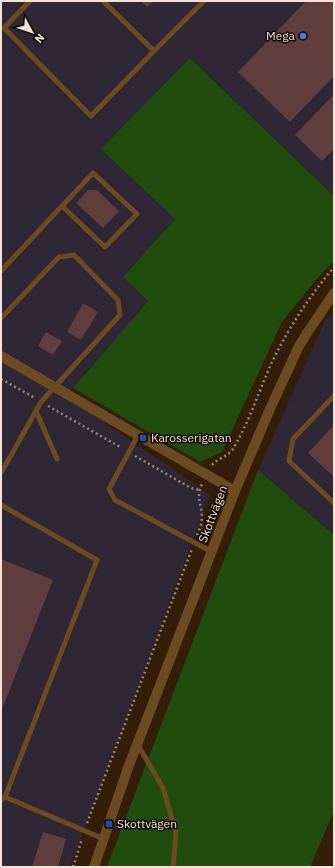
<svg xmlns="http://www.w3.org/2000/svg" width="335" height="868" font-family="'IBM Plex Sans',sans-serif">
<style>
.industrial{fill:#2f2636}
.green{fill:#204c0d}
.building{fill:#603e3d}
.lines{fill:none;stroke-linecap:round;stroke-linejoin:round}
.path{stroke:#9a8677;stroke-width:2.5;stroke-dasharray:2 3;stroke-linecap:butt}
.lane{stroke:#6b4b1f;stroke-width:5}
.street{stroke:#6b4b1f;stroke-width:10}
.shop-dot{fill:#3f7fe0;stroke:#140a04;stroke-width:1.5}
.transit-dot{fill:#1a4fb4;stroke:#140a04;stroke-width:1.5}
.labels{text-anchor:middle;stroke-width:3;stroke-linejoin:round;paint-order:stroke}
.poi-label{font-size:12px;fill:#f4e3d7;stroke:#140a04;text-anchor:start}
.street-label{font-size:12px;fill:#f4e3d7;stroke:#140a04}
</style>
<rect width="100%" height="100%" fill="#341d09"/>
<path class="industrial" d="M1,1H334V196L190,58L175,219L123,277L148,301L66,396L210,495L70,867H1Z
M334,311V535L258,470L325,321Z"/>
<path class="green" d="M190,58L334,196V261L320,275L282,322L222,452L200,462L73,388L148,301L123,277L175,219L101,149Z
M258,470L334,535V811L310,867H107Z"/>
<path class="building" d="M141,1H153L147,7Z
M306,1H334V76L290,122L238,72Z
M334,94V149L322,161L295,135Z
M88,190H97L119,211L103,228L76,203Z
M83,303L98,312L81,340L67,332Z
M46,332L62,341L53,355L38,346Z
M334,425V477L308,453Z
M1,559L53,580L1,712Z
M43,832L66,839L58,867H32Z"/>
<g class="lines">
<path class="path" d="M1,379L35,398
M48,406L122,448
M135,456L191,488L199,490
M212,465C218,458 227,457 233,449C249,422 259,391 272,362C289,327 309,297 334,267
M197,535C200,529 202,523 202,516C201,503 196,497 202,484
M87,823L192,549
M73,867L82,839"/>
<path class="lane" d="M30,1L4,28L91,116L154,51
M103,1L154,51L204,1
M1,271L93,173L137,214L105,247L62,206
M1,318L59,257L74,255L118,300L120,315L41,402L1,473
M334,396L293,439L289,461L334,503
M36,411L57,459
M138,435L109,489L115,500L212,552
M1,505L97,560L5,797L1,800
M138,745L163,788L176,833L173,867
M5,797L104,839"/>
<path class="street" d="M1,356L235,491
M94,867L128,768L235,491L270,409L298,348L307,333L334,293"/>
</g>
<circle class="shop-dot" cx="303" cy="36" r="4"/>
<g class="transit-dot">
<rect x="139" y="434" width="8" height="8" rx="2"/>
<rect x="105" y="820" width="8" height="8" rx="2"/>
</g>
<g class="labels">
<g class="poi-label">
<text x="295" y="40" text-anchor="end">Mega</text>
<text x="151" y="442">Karosserigatan</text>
<text x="117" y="828">Skottvägen</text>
</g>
<g class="street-label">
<text transform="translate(213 514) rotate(-69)" y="4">Skottvägen</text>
</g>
</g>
<rect width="335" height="868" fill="none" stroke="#f4e3d7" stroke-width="4"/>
<g transform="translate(32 32) rotate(130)" stroke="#140a04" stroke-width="3" paint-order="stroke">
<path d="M0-3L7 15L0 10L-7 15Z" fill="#f4e3d7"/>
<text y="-6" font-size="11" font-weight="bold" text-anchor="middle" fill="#f4e3d7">N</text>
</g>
</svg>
